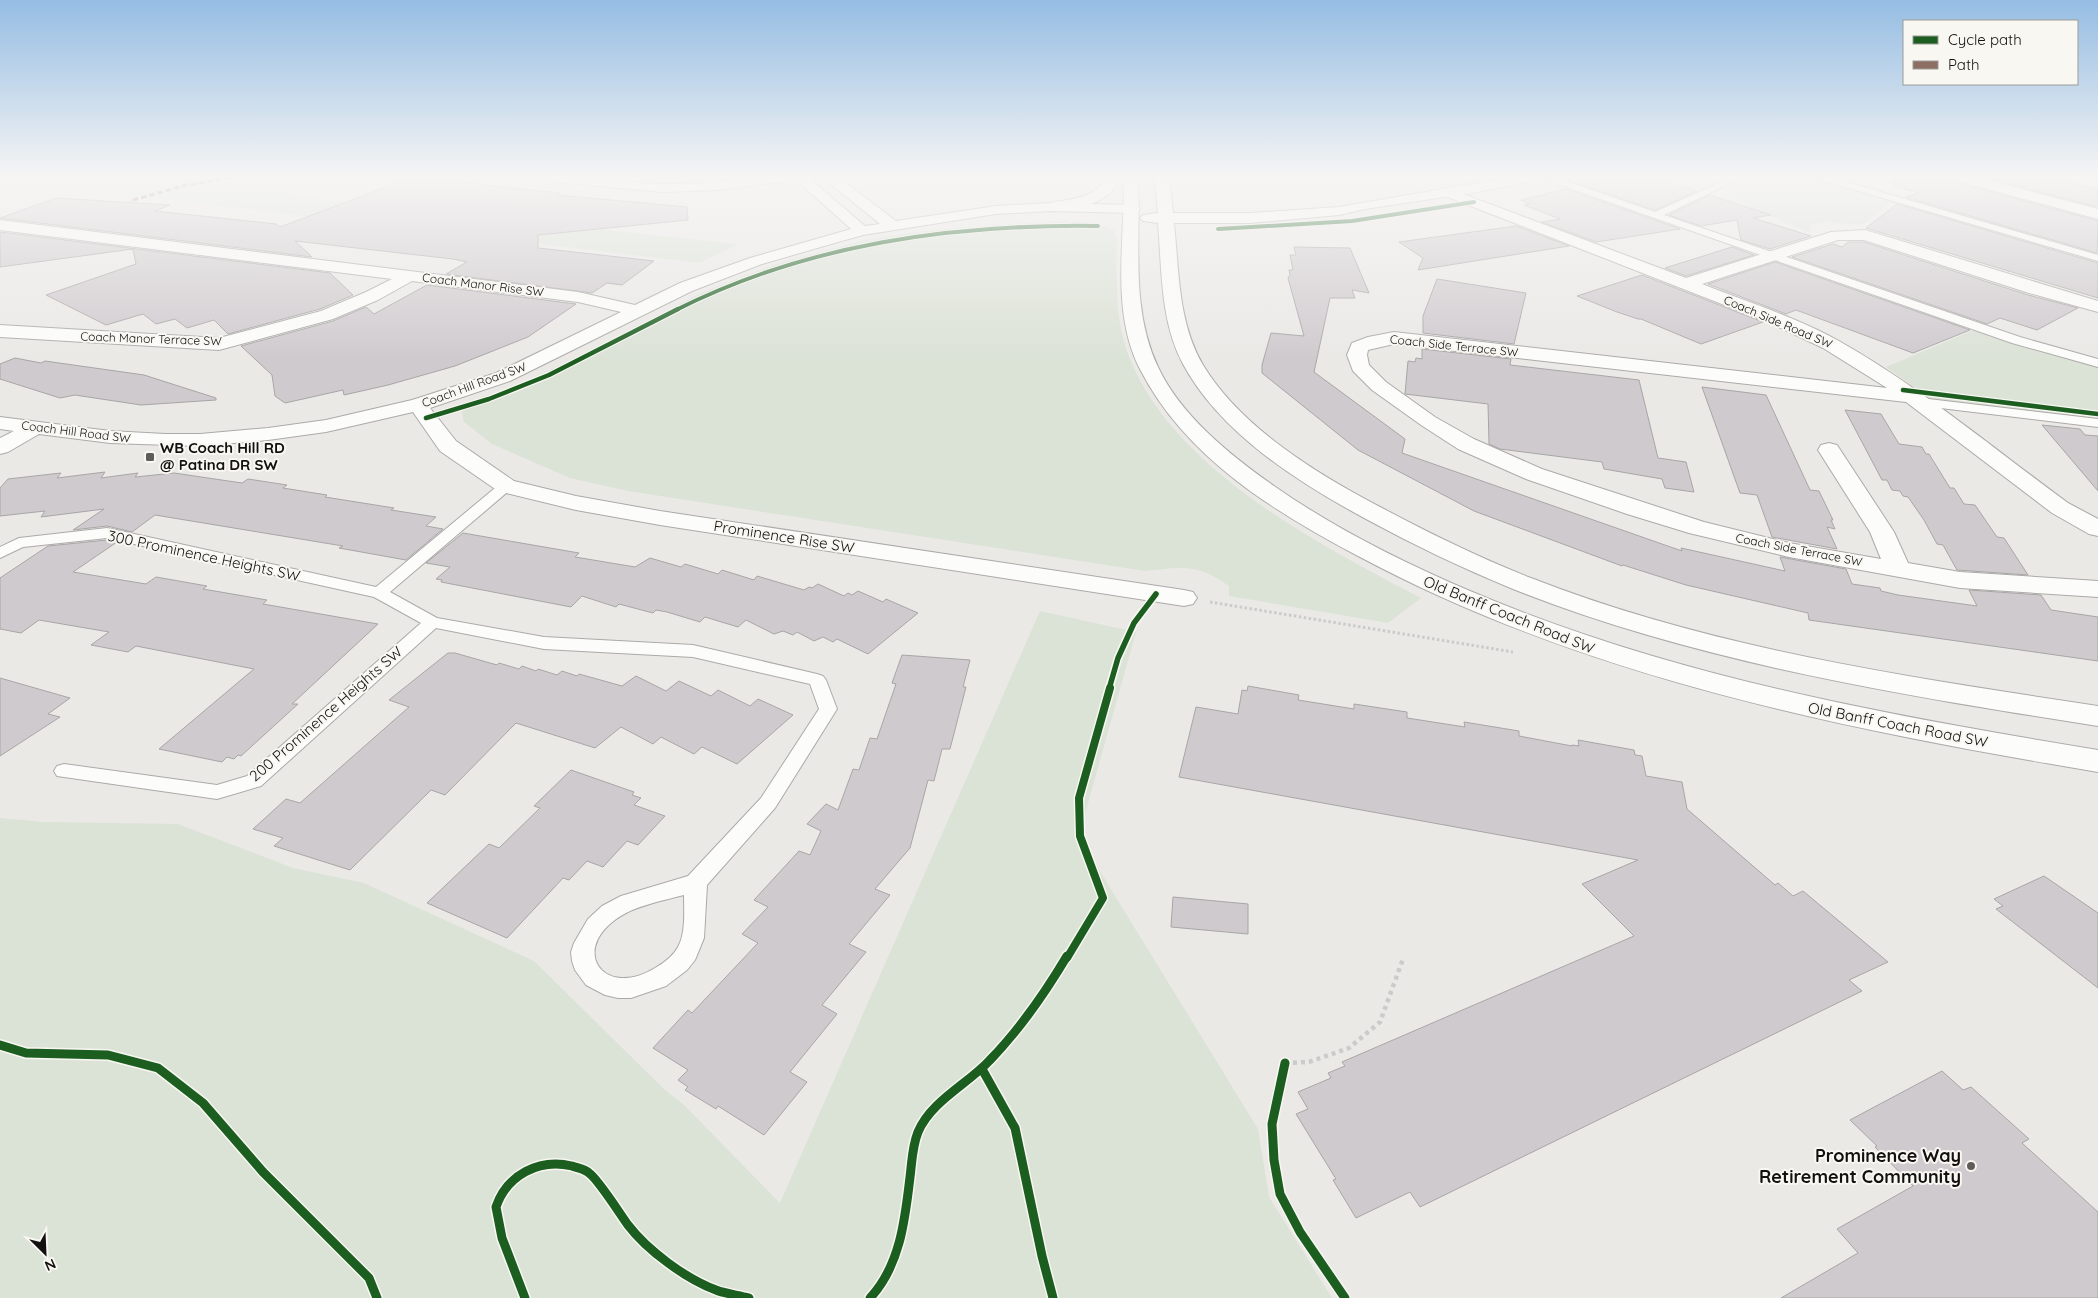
<svg xmlns="http://www.w3.org/2000/svg" width="2098" height="1298" font-family="Quicksand,sans-serif">
<style>
.green{fill:#dbe2d6}
.building{fill:#cfcace;stroke:#a7a6a6}
.lines{fill:none;stroke-linecap:round;stroke-linejoin:round}
.lane-casing{stroke:#acaaa8;stroke-width:2}
.street-casing{stroke:#acaaa8;stroke-width:2}
.secondary-casing{stroke:#acaaa8;stroke-width:2}
.path-far2{stroke:#cccbcb;stroke-width:2;stroke-dasharray:1 1;stroke-linecap:butt}
.path-far1{stroke:#cccbcb;stroke-width:3;stroke-dasharray:2.5 2.5;stroke-linecap:butt}
.path{stroke:#cccbcb;stroke-width:4.5;stroke-dasharray:4 4;stroke-linecap:butt}
.lane{fill:#fcfcfb;fill-rule:evenodd}
.street{fill:#fcfcfb;fill-rule:evenodd}
.secondary{fill:#fcfcfb;fill-rule:evenodd}
.quiet{stroke:#8d6e63;stroke-width:3;stroke-dasharray:5.5 3;stroke-linecap:butt}
.cycleway-far4-casing{stroke:#f9f7f2;stroke-width:5.5}
.cycleway-far3-casing{stroke:#f9f7f2;stroke-width:7}
.cycleway-far2-casing{stroke:#f9f7f2;stroke-width:9}
.cycleway-far1-casing{stroke:#f9f7f2;stroke-width:11}
.cycleway-casing{stroke:#f9f7f2;stroke-width:12}
.cycleway-far4{stroke:#1b5e20;stroke-width:4}
.cycleway-far3{stroke:#1b5e20;stroke-width:4.5}
.cycleway-far2{stroke:#1b5e20;stroke-width:5.5}
.cycleway-far1{stroke:#1b5e20;stroke-width:8}
.cycleway{stroke:#1b5e20;stroke-width:9}
.poi-dot{fill:#5e5d5a;stroke:#f9f7f2;stroke-width:2}
.labels{text-anchor:middle;stroke-width:4;stroke-linejoin:round;paint-order:stroke}
.far-street-label{font-size:12px;fill:#12110f;stroke:#f9f7f2}
.poi-label{font-size:15px;font-weight:bold;fill:#12110f;stroke:#f9f7f2;text-anchor:start}
.street-label{font-size:15px;fill:#12110f;stroke:#f9f7f2}
.near-poi-label{font-size:18px;font-weight:bold;fill:#12110f;stroke:#f9f7f2;text-anchor:end}
</style>
<rect width="100%" height="100%" fill="#ebe9e6"/>
<path class="green" d="M0,178H266L289,193L333,201L738,244L700,263L0,180Z
M1753,178H1813L1893,201L1862,225L1822,222L1811,226V231L1807,232L1721,194Z
M1060,221L1096,223L1114,230L1117,239C1117,279 1114,321 1130,359C1175,471 1320,545 1421,598L1388,623L1229,596V586C1196,563 1184,567 1145,571L628,491L570,478L492,444L464,422L462,412L473,401L524,382L565,363L705,291L778,263L865,240L915,232L964,227Z
M1974,330L2098,365V419L1933,400L1886,367Z
M1040,611L1136,632L1081,828L1090,855L1258,1129L1269,1197L1332,1298H0V818L44,822L178,824L293,868L364,883L534,961L665,1090L684,1105L780,1203Z"/>
<path class="building" d="M410,178H438L439,180L560,193L557,195L687,207L688,220L538,235V248L654,261L622,285L607,283L592,293L446,274L467,262L453,259L295,241L312,257L0,218L56,198L170,205L155,211L276,224L280,227Z
M1568,178H1654L1697,191L1655,210L1568,180Z
M1894,178H1954L1958,183L2098,221L2097,253L1906,197L1919,193L1893,186Z
M1986,178H2047L2098,189V207Z
M1566,189L1680,229L1596,242L1542,222L1560,219L1524,205L1530,204L1521,200Z
M1710,195L1771,215L1753,218L1811,236L1770,249L1741,240L1737,220L1701,226L1669,215Z
M1897,204L2098,263V298L1866,228Z
M1516,226L1569,246L1418,270L1423,258L1399,242Z
M0,232L330,273L353,295L320,309L228,334L214,320L187,328L175,319L156,324L143,314L106,325L46,295L136,264L133,249L0,267Z
M1848,242H1864L2028,295L2078,308L2037,330L2000,318L1987,324L1792,257L1833,244L1842,247Z
M1294,247L1350,248L1369,293L1352,290L1355,298H1330L1314,372L1405,439L1402,453L1682,551L1681,548L1785,571L1780,557L1846,569L1852,584L1880,588L1881,591L1898,595L1977,606L1969,590L2041,595L2051,610L2098,617V661L1809,620L1808,613L1686,585L1623,565L1622,566L1474,511L1358,450L1262,373V365L1271,333L1304,336L1288,278L1290,275L1289,270H1293L1290,255H1296Z
M1732,247L1754,255L1686,276L1665,268Z
M1775,262L1970,330L1913,353L1796,310L1786,314L1708,284Z
M1642,275L1763,322L1701,344L1641,319H1638L1617,312L1577,296Z
M1437,279L1526,293L1514,344L1423,333V316Z
M427,285L576,304L528,337L455,366L388,385L344,395L343,390L285,403L275,396L272,375L241,346L333,321L366,307L374,314Z
M1422,349L1511,359L1510,365L1639,380L1658,458L1686,462L1694,492L1665,488L1662,479L1604,469L1602,462L1500,449L1489,444L1488,404L1405,394L1408,361L1415,362L1416,358L1422,359Z
M15,358L41,363L45,361L144,375L216,398V400L141,405L75,395L60,398L0,379V364Z
M1702,387L1766,395L1810,490L1819,491L1833,520H1831L1835,529L1827,527L1837,549L1772,537L1757,495L1740,493Z
M1845,410L1881,414L1899,444L1922,447L1926,454H1929L1950,488H1954L1964,504L1975,505L1997,537L2004,538L2028,575L1957,570L1943,545L1937,544L1924,520L1908,497L1903,496L1900,491L1892,490L1887,480H1882Z
M2042,425L2080,429L2085,435L2098,436V491Z
M105,472L101,478L138,473L135,477L174,473L242,483L248,479L287,485L283,488L327,495L325,497L394,508L391,510L436,517L426,526L443,529L406,560L339,548L343,546L155,515L132,532L107,526L73,530L104,509L41,517L45,511L0,516V488L8,479L61,473L57,478Z
M463,533L579,553L575,557L635,567L650,558L681,567L685,564L718,574L722,570L754,580L757,576L804,590L809,587L812,588L818,584L844,596L848,593L852,595L858,591L883,602L886,599L918,613L868,654L837,639L833,642L823,637L814,641L797,632L793,635L783,631L774,634L746,620L738,627L705,617L700,622L667,612L656,610L653,613L619,604L616,607L582,596L571,607L441,582L442,580L436,579L450,567L426,563Z
M107,540L117,542L73,572L146,584L156,577L207,586L203,589L267,600L263,604L378,624L292,704H298L241,756L238,755L234,759L227,757L222,762L159,749L254,669L136,646L128,652L91,645L109,632L39,620L21,633L0,629V578L48,546Z
M448,653H455L497,665L499,663L519,669L522,666L536,671L538,669L557,675L562,671L577,676L579,674L622,686L636,676L666,691L679,681L711,696L718,690L750,706L758,699L793,715L737,764L702,747L694,754L661,737L653,744L621,727L595,748L516,723L445,795L431,790L350,870L274,846L283,838L253,829L286,799L300,803L409,707L389,700Z
M902,655L970,660L963,687H966L950,749H942L934,781L928,780L910,848L875,889L890,895L849,944L866,952L822,1005L837,1014L790,1072L807,1082L764,1135L718,1106L716,1109L685,1090L688,1087L678,1080L688,1070L653,1048L688,1010L692,1013L758,943L742,934L768,907L754,900L799,851L810,855L821,831L807,824L826,804L838,810L853,769L859,770L870,738L877,739L896,684L892,683Z
M0,678L70,698L48,714L60,717L0,756Z
M1248,686L1299,695L1298,700L1323,704L1354,709V704L1407,712V718L1465,727L1464,722L1519,731V736L1572,746V745L1579,746L1578,740L1634,750L1635,755L1642,756L1646,776L1682,782L1687,809L1775,885L1778,883L1793,896L1803,891L1888,962L1849,980L1862,991L1420,1207L1410,1192L1356,1218L1333,1180L1336,1179L1296,1114L1308,1109L1298,1092L1331,1078L1328,1073L1345,1066L1342,1062L1634,936L1582,884L1638,860L1179,777L1196,707L1238,714L1242,690L1247,691Z
M571,770L634,792L632,795L641,798L634,805L665,816L638,845L627,841L603,867L587,861L569,880L563,878L507,938L427,903L489,844L499,848L540,808L534,806Z
M2044,876L2098,913V988L1996,909L2003,906L1994,899Z
M1173,897L1248,904V934L1171,927Z
M1942,1071L1963,1090L1971,1087L2029,1139L2022,1143L2098,1212V1298H1781L1858,1253L1837,1229L1913,1186L1875,1147L1877,1146L1850,1120Z"/>
<g class="lines">
<defs>
<path id="lane" d="M1545,178H1557L1655,212L1730,178H1741L1664,215L2020,337L2098,359V367L2012,343L1546,180Z
M1820,178H1833L2098,255V261L1821,180Z
M1920,398L2098,419V427L1915,405L1914,402Z
M506,482L511,483L513,486L511,489L390,592L437,618L544,637L693,645L817,674L823,676L826,680L837,709L775,808L707,885L704,938L695,960L687,970L666,986L631,998H618L605,995L586,985L575,970L572,961L571,952L574,943L588,919L602,906L621,896L688,876L761,798L819,709L810,684L693,657L544,649L436,628L261,786L217,799L57,776L54,771L57,766L64,764L217,785L247,776L421,623L374,597L107,538L23,547L0,558V547L19,538L107,528L376,587L501,483ZM684,895C684,910 686,933 678,947C673,956 664,963 655,968C601,1001 566,945 626,913C644,904 665,900 684,895Z"/>
<path id="street" d="M548,178C586,176 624,182 662,184C704,185 746,176 788,178L781,182L716,190L663,192L555,182Z
M794,178H809L865,226L880,224L823,178H839L896,221L996,206L1051,203L1133,205L1138,206L1140,209L1138,212L1133,213L1051,211L996,214L863,235L838,242L762,264L692,291L510,381L430,408L456,441L514,481L576,496L660,511L1184,590L1193,592L1197,598L1193,604L1184,606L660,525L576,510L506,493L498,491L440,451L413,412L326,432L268,440L200,446L110,443L39,434L8,452L0,454V438L14,431L0,429V417L110,431L165,434H200L268,428L326,420L412,400L496,373L621,312L578,302L412,281L378,300L333,319L219,350L0,337V325L219,338L321,311L366,292L392,279L0,230V220L578,292L635,305L680,283L750,258L851,229Z
M1956,178H1979L2098,209V219L1958,181Z
M1450,189L1686,278L1831,232L1865,230L2098,301V312L2029,293L1864,240H1838L1702,284C1747,302 1796,317 1839,341C1920,387 1993,448 2068,503L2098,519V536L2089,534L2052,513L1906,402L1394,344L1368,350L1367,355L1369,365L1386,382L1435,417L1474,439L1542,469L1704,522L1789,543L1881,559L1870,532L1818,450L1821,445L1829,443L1837,445L1894,532L1908,563L1960,572L2098,581V597L1960,588L1789,557L1689,533L1627,514L1526,479L1458,449L1421,425L1372,390L1353,371L1347,355L1352,343L1368,337L1394,332L1887,388L1823,348L1768,322L1445,196L1443,193L1445,190Z"/>
<path id="secondary" d="M1106,178H1120C1116,185 1112,192 1106,196C1092,207 1063,214 1046,210L1044,207L1046,204C1069,198 1092,201 1106,178Z
M1124,178H1138C1141,241 1130,308 1158,367C1181,416 1230,455 1274,486C1334,528 1402,562 1470,591C1670,676 1884,715 2098,750V772C1844,729 1589,679 1360,557C1276,513 1186,458 1141,371C1110,313 1125,241 1124,178Z
M1155,178H1169L1173,213H1250L1339,207L1506,178H1533L1531,181L1477,192L1365,209L1339,215L1250,223H1174C1179,271 1178,323 1203,365C1241,428 1319,475 1382,508C1431,534 1480,558 1531,578C1712,649 1907,677 2098,706V726C1901,695 1699,663 1513,589C1462,568 1414,545 1366,519C1299,483 1220,433 1183,364C1160,321 1162,270 1158,223L1143,221L1140,218L1143,215L1158,213Z"/>
</defs>
<use href="#lane" class="lane-casing"/>
<use href="#street" class="street-casing"/>
<use href="#secondary" class="secondary-casing"/>
<path class="path-far2" d="M98,213L133,200"/>
<path class="path-far1" d="M1210,602L1513,652"/>
<path class="path" d="M1285,1063L1309,1062L1349,1048L1380,1022L1403,959"/>
<use href="#lane" class="lane"/>
<use href="#street" class="street"/>
<use href="#secondary" class="secondary"/>
<path class="quiet" d="M133,200L183,186L229,178"/>
<defs>
<path id="cycleway-far4" d="M1218,229L1352,221L1474,202
M676,310C807,244 952,224 1098,226"/>
<path id="cycleway-far3" d="M1903,390L2098,414
M426,418L489,399L549,375L678,309"/>
<path id="cycleway-far2" d="M1109,689L1118,658L1134,623L1156,594"/>
<path id="cycleway-far1" d="M1067,958L1103,898L1080,836L1079,798L1110,688"/>
<path id="cycleway" d="M0,1045L26,1053L108,1055L158,1068L203,1103L263,1172L369,1278L377,1298
M1285,1063L1272,1124L1274,1160L1280,1194L1300,1232L1345,1298
M982,1069L1015,1128L1042,1256L1053,1298
M525,1298L502,1238L496,1207C507,1175 539,1158 572,1166C577,1168 585,1169 589,1173C598,1179 620,1214 628,1225C647,1250 686,1279 716,1290C726,1294 738,1295 749,1298
M870,1298C900,1266 905,1220 910,1177C912,1162 912,1147 918,1132C931,1101 968,1084 990,1060C1020,1029 1045,993 1067,956"/>
</defs>
<use href="#cycleway-far4" class="cycleway-far4-casing"/>
<use href="#cycleway-far3" class="cycleway-far3-casing"/>
<use href="#cycleway-far2" class="cycleway-far2-casing"/>
<use href="#cycleway-far1" class="cycleway-far1-casing"/>
<use href="#cycleway" class="cycleway-casing"/>
<use href="#cycleway-far4" class="cycleway-far4"/>
<use href="#cycleway-far3" class="cycleway-far3"/>
<use href="#cycleway-far2" class="cycleway-far2"/>
<use href="#cycleway-far1" class="cycleway-far1"/>
<use href="#cycleway" class="cycleway"/>
</g>
<linearGradient id="sky" x2="0" y2="1"><stop stop-color="#95bde3"/><stop offset="0.49" stop-color="#f6f5f4"/><stop offset="1" stop-color="#f6f5f4" stop-opacity="0"/></linearGradient>
<rect width="2098" height="360" fill="url(#sky)"/>
<g class="poi-dot">
<rect x="145" y="452" width="10" height="10" rx="2.5"/>
<circle cx="1971" cy="1166" r="5"/>
</g>
<g class="labels">
<g class="far-street-label">
<text transform="translate(483 285) rotate(7)" y="4">Coach Manor Rise SW</text>
<text transform="translate(1778 322) rotate(23)" y="4">Coach Side Road SW</text>
<text transform="translate(151 339) rotate(2)" y="4">Coach Manor Terrace SW</text>
<text transform="translate(1454 346) rotate(6)" y="4">Coach Side Terrace SW</text>
<text transform="translate(474 385) rotate(-20)" y="4">Coach Hill Road SW</text>
<text transform="translate(76 432) rotate(7)" y="4">Coach Hill Road SW</text>
<text transform="translate(1799 550) rotate(11)" y="4">Coach Side Terrace SW</text>
</g>
<g class="poi-label">
<text x="160" y="453">WB Coach Hill RD<tspan x="160" dy="17">@ Patina DR SW</tspan></text>
</g>
<g class="street-label">
<text transform="translate(784 537) rotate(9)" y="5">Prominence Rise SW</text>
<text transform="translate(204 556) rotate(12)" y="5">300 Prominence Heights SW</text>
<text transform="translate(1509 615) rotate(22)" y="5">Old Banff Coach Road SW</text>
<text transform="translate(326 714) rotate(-41)" y="5">200 Prominence Heights SW</text>
<text transform="translate(1898 725) rotate(11)" y="5">Old Banff Coach Road SW</text>
</g>
<g class="near-poi-label">
<text x="1961" y="1162">Prominence Way<tspan x="1961" dy="21">Retirement Community</tspan></text>
</g>
</g>
<rect x="1903" y="20" width="175" height="65" fill="#f9f7f2" stroke="#9d9b97"/>
<rect x="1913" y="36" width="25" height="8" fill="#1b5e20" stroke="#9d9b97"/>
<text x="1948" y="45" font-size="15" fill="#12110f">Cycle path</text>
<rect x="1913" y="61" width="25" height="8" fill="#8d6e63" stroke="#9d9b97"/>
<text x="1948" y="70" font-size="15" fill="#12110f">Path</text>
<g transform="translate(45 1253) rotate(156)" stroke="#f9f7f2" stroke-width="4" paint-order="stroke">
<path d="M0-4L9 19L0 12L-9 19Z" fill="#12110f"/>
<text y="-8" font-size="14" font-weight="bold" text-anchor="middle" fill="#12110f">N</text>
</g>
</svg>
